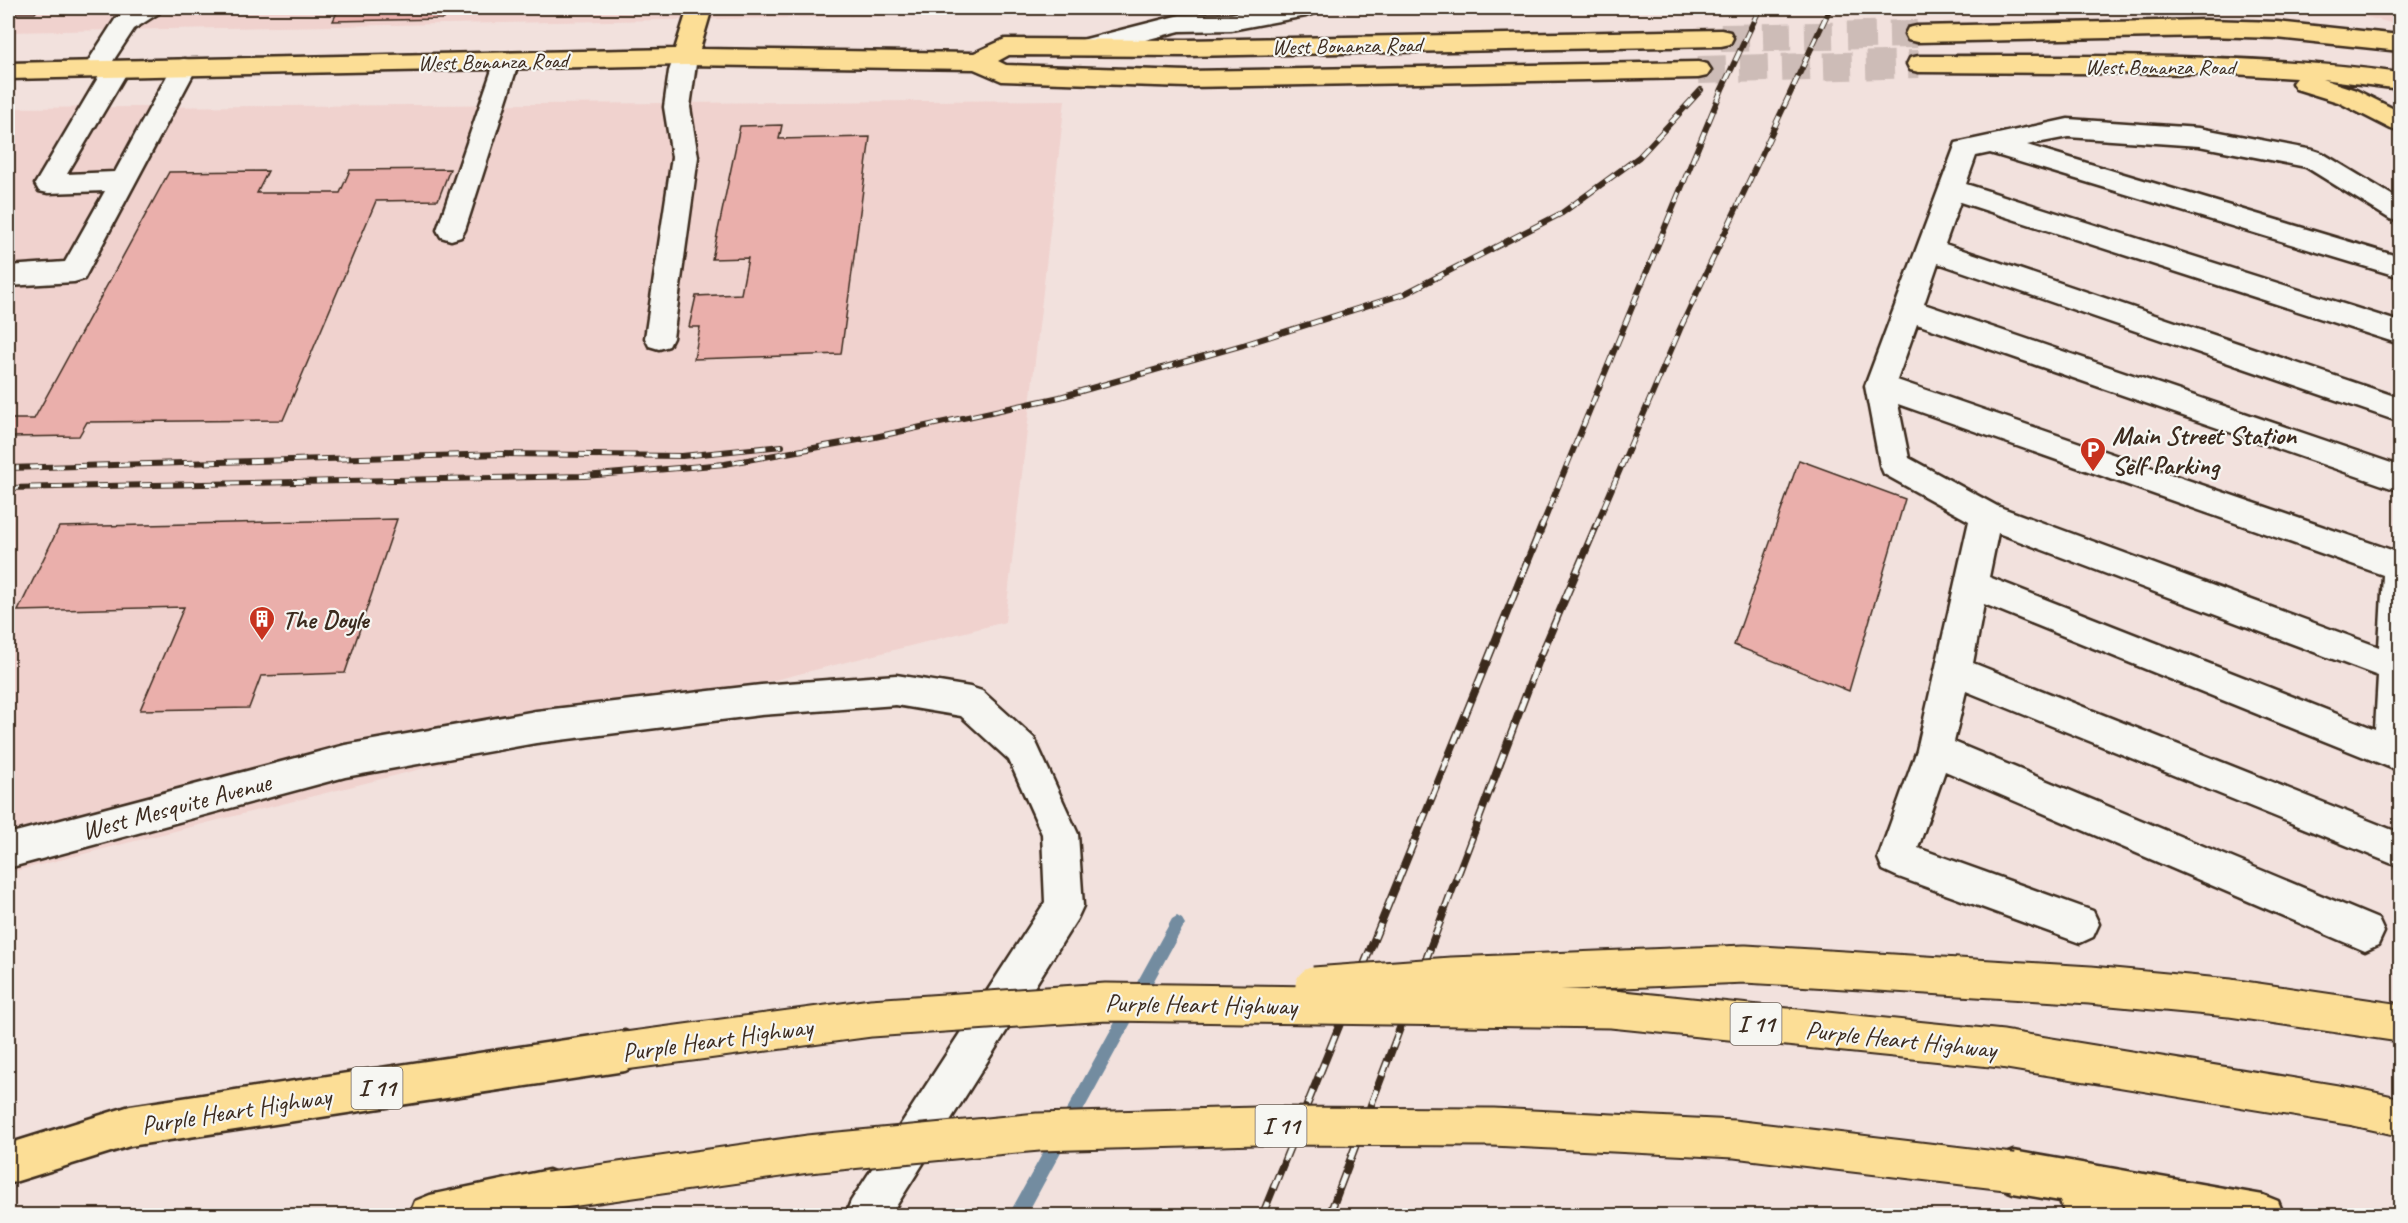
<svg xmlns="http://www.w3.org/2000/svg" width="2408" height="1223" font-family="Caveat,sans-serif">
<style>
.built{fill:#f0d2ce}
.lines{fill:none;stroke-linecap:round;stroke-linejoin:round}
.stream{fill:#738ca0;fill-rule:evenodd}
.building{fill:#eaafab;stroke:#3b2a1e;stroke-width:1.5}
.major-tunnel{stroke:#cdbcb7;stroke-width:28;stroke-dasharray:28 14;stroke-linecap:butt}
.minor-casing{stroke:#3b2a1e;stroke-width:5}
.major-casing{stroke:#3b2a1e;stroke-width:5}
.highway-casing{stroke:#3b2a1e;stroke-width:5}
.minor{fill:#f6f6f2;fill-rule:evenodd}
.major{fill:#fcde96;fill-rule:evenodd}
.highway{fill:#fcde96;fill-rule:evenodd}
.rail-far1-casing{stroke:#3b2a1e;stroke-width:6}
.rail-casing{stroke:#3b2a1e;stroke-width:8}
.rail-far1{stroke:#f6f6f2;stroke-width:4;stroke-dasharray:11;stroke-linecap:butt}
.rail{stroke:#f6f6f2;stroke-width:5;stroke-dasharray:15;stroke-linecap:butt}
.highway-bridge-casing{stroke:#3b2a1e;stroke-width:41;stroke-linecap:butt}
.highway-bridge{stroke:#fcde96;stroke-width:37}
.labels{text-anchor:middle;stroke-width:4.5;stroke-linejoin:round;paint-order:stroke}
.far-street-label{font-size:22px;fill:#3b2a1e;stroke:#f6f6f2}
.shield{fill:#f6f6f2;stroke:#73675e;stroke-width:1.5}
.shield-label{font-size:24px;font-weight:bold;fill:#3b2a1e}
.poi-label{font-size:26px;font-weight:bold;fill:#3b2a1e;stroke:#f6f6f2;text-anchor:start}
.street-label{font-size:26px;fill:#3b2a1e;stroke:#f6f6f2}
</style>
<rect width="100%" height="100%" fill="#f2e1dd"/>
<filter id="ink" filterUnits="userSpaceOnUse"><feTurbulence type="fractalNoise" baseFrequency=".0167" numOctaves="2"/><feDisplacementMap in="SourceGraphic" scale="12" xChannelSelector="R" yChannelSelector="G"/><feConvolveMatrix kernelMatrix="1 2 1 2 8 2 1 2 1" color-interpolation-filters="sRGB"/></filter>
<g filter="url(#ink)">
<path class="built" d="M8,8H1615L1044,13L8,32Z
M2329,8H2400V25Z
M1065,100L1005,622L8,873V108Z"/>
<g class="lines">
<path class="stream" d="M1177,916L1182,919L1185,924L1182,929L1026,1216H1008L1172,919Z"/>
</g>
<path class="building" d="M8,8H39L35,13H8Z
M339,8H449L444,19L333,21Z
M782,125L779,139L870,137L841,354L694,359L700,327H689L696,296L741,294L748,258L712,259L740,126Z
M450,169L438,200L376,201L283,420L87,422L79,436L8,437V419H34L169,172L268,171L257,193H340L350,170Z
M1799,460L1905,499L1849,691L1734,645Z
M397,519L345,673L261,676L249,708L140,710L184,607L18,611L59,527Z"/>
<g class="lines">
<path class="major-tunnel" d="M1721,38L1917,34
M1698,70L1919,64"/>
<defs>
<path id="minor" d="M134,8H162L159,13L134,29L113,61L125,63L129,69L67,174L115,172L175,61L184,59L193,61L197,67L84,279L74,282L8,286V266L65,262L105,191L48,193L39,191L35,184L99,76L87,75L83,69L116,18Z
M1267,8H1318L1315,13L1306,16L1231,30L1180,31L1087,55L1078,53L1075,47L1078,41L1180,15L1231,14Z
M685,49L694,51L697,57L690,107L698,157L673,338L669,346L659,349L649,346L645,338L672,157L664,107L669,71L676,51Z
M507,53L516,55L519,61L465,230L461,237L451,240L441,237L437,230L495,61L498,55Z
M2068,119L2199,128L2313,150L2322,153L2400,200V222L2390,219L2306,167L2199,146L2068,137L2027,145L2400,257V277L1990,153L1976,156L1966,184L2400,322V344L1960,202L1945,244L2400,398V422L1938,263L1924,304L2400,466V491L1917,324L1897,380L2400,553V765L2391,768L2379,763L1984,604L1973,663L2400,833V867L1966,691L1954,742L2378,919L2384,932L2378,945L2365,951L1945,771L1918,848L2093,911L2099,924L2093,937L2080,943L1896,876L1883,870L1878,858L1917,750L1969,521L1884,474L1880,465L1865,386L1956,143ZM1898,404L2383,575L2379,647L1997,506L1909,458ZM1998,533L2378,676L2375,729L1989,577Z
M896,675L970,687L982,691L1034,738L1078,834L1083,906L1077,919L890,1216H845L851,1201L1045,902L1042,834L1009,760L961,716L896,705L761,715L536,743L345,777L8,868V834L345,745L536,711L761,685Z"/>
<path id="major" d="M688,8H712L700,49L974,53L1005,39L1186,40L1721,30L1730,32L1733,38L1730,44L1721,46L1186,56L1009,55L998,61L1006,65L1187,71L1698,62L1707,64L1711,70L1707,76L1698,78L1187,87L1002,81L974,69L685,65L8,79V63L675,49Z
M2206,20L2277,22L2400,35V51L2277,38L2206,36L1917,42L1908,40L1905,34L1908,28L1917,26Z
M1919,56C2079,57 2241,51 2400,73V89L2322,79L2356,90L2400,112V132L2391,129L2338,102L2296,89L2292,83L2296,78L2233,74L1919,72L1910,70L1907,64L1910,58Z"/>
<path id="highway" d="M625,1031L639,1037L645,1051L639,1065L625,1071L130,1146L8,1184V1144L130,1106Z
M2013,1151L2263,1195L2278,1201L2284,1216H2073L2064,1212L2060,1201L2013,1193L1998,1187L1992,1172L1998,1157Z
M549,1170L564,1176L570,1191L564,1206L531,1216H409L415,1201L430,1195Z"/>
</defs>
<use href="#minor" class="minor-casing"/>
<use href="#major" class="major-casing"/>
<use href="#highway" class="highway-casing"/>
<use href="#minor" class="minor"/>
<use href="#major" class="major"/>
<use href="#highway" class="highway"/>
<defs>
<path id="rail-far1" d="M8,468L502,454L682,456L782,446
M8,488L585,476L725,464L875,437L1060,397L1243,345L1404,294L1562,213L1639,157L1701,90
M1541,528L1722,89L1760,8
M1595,528L1680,329L1830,8"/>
<path id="rail" d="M1262,1216L1542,526
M1329,1216L1539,660L1596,526"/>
</defs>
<use href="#rail-far1" class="rail-far1-casing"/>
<use href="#rail" class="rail-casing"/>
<use href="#rail-far1" class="rail-far1"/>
<use href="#rail" class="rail"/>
<defs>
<path id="highway-bridge" d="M1314,986L1452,976L1745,964L2090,985L2230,998L2400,1023
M625,1051L871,1018L1106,1002L1612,1009L2002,1049L2355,1107L2400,1117
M549,1191L808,1154L1038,1132L1257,1126L1493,1127L1734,1139L2013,1172"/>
</defs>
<use href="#highway-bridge" class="highway-bridge-casing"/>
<use href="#highway-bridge" class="highway-bridge"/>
</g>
</g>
<defs>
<symbol id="parking-pin" viewBox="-11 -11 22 30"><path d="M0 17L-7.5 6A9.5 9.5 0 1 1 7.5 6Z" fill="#c8321e" stroke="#f6f6f2"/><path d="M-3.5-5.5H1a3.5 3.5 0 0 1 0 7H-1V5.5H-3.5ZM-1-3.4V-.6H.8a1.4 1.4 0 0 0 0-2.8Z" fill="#fff"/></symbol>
<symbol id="building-pin" viewBox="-11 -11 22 30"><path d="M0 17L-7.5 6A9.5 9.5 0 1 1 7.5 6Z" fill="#c8321e" stroke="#f6f6f2"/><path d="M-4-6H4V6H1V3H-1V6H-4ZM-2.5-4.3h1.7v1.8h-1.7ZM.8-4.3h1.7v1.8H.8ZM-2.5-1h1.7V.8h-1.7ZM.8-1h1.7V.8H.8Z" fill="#fff"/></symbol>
</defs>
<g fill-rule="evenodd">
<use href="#parking-pin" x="2078" y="435" width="30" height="40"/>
<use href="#building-pin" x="247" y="604" width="30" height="40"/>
</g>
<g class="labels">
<g class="far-street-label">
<text transform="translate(1347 45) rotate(-1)" y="8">West Bonanza Road</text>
<text transform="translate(493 61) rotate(-1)" y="8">West Bonanza Road</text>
<text x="2160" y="74">West Bonanza Road</text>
</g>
<g class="shield">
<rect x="1730.5" y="1003" width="51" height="42" rx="4.5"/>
<rect x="351.5" y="1067" width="51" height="42" rx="4.5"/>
<rect x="1255.5" y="1105" width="51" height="42" rx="4.5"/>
</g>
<g class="shield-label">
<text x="1756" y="1032">I 11</text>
<text x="377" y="1096">I 11</text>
<text x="1281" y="1134">I 11</text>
</g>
<g class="poi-label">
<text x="2112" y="444">Main Street Station<tspan x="2112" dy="30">Self Parking</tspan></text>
<text x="282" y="628">The Doyle</text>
</g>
<g class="street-label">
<text transform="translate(176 806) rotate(-15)" y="9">West Mesquite Avenue</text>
<text transform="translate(1201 1004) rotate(1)" y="9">Purple Heart Highway</text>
<text transform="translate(717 1039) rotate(-8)" y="9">Purple Heart Highway</text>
<text transform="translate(1901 1039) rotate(6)" y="9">Purple Heart Highway</text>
<text transform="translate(236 1110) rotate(-9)" y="9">Purple Heart Highway</text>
</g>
</g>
<rect width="2408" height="1223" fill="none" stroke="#f6f6f2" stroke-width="30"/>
<rect x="15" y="15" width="2378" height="1193" fill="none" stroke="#3b2a1e" stroke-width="2" filter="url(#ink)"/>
</svg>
